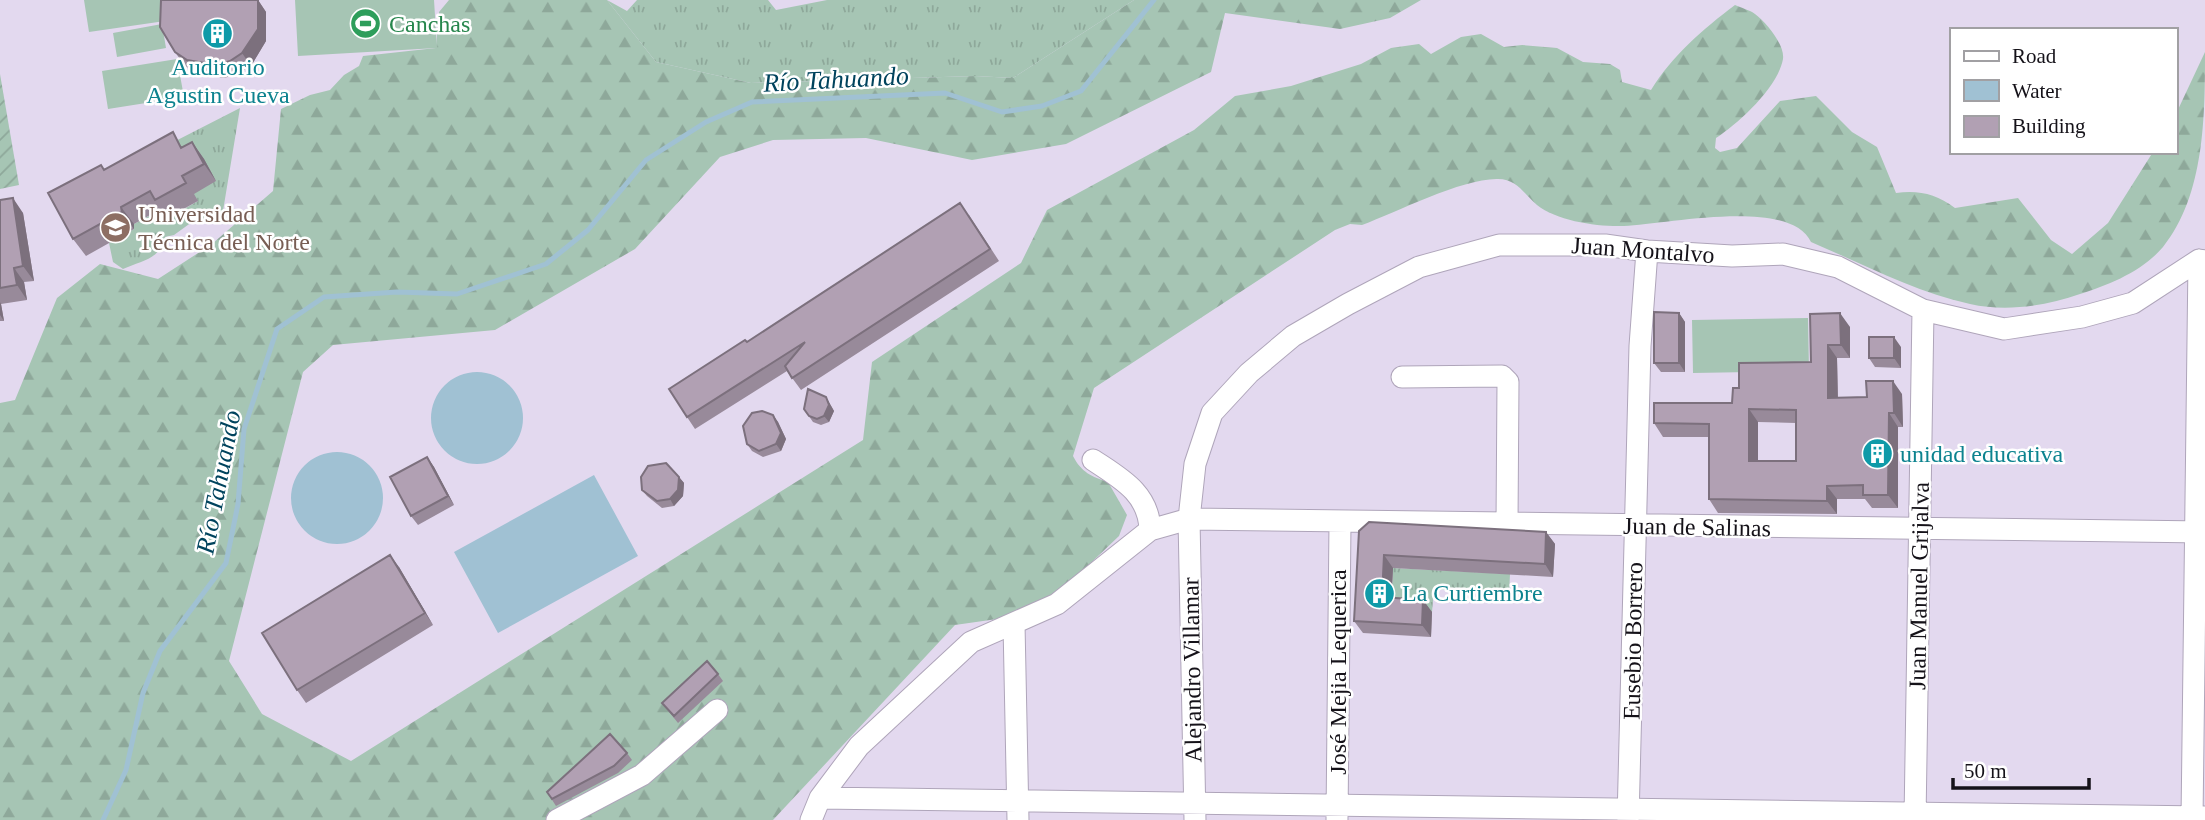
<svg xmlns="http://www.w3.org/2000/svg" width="2205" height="820" font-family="Georgia,serif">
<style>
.grass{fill:url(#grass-tufts)}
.forest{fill:url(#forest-firs)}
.garden{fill:url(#garden-furrows)}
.pitch{fill:#a6c5b4}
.water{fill:#a0c1d3}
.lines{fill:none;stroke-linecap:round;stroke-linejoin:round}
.stream{stroke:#a0c1d3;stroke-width:5}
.minor-casing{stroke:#afa5ba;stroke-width:23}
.minor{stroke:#fff;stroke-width:21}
.wall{fill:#988a9a;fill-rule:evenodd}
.shaded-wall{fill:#7c707d}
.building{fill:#b1a0b3;stroke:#7c707d;stroke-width:2;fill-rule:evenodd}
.labels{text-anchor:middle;stroke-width:5;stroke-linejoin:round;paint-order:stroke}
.leisure-label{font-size:24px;fill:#27864d;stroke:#fff;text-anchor:start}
.culture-label{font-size:24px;fill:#0d838f;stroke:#fff;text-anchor:start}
.education-label{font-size:24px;fill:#785e54;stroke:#fff;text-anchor:start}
.street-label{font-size:24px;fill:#151219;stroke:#fff}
.water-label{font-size:26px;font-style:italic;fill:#00435d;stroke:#fff}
</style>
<defs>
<pattern id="grass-tufts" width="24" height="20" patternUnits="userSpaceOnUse" patternTransform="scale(1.75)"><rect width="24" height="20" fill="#a6c5b4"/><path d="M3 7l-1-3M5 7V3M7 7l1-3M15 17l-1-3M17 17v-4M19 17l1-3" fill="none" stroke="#8ea89a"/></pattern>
<pattern id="forest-firs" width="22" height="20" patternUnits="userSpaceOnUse" patternTransform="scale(1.75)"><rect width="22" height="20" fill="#a6c5b4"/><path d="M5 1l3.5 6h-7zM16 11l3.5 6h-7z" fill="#8ea89a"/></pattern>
<pattern id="garden-furrows" width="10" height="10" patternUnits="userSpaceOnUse" patternTransform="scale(1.75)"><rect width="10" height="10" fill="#a6c5b4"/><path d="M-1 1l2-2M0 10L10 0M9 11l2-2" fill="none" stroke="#8ea89a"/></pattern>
</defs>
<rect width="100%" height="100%" fill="#e3d9ef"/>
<path class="grass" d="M607,0L627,11L637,0H768L776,10L827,0H1134L1013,78L975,76L751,83L656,62Z
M240,108L222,217L192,222L174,235L165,237C161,259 141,261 123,269L113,262L109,243L134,229V224L162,209L168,218L198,201L109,175Z
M1393,568L1510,574L1509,595L1434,589L1432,612L1391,610Z"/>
<path class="forest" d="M449,0H607L656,62L751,83L975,76L1013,78L1134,0H1421L1390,18L1340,29L1225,13L1211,72L1066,144L972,160L866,138L773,140L720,157L635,249L495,330L333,345L303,372L229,661L262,714L351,761L863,440L872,362L1021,263L1047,210L1194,130L1235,96L1291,86L1361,64L1391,48L1419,44L1431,54L1461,37L1481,34L1504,47L1522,45L1557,48L1583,62L1610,64L1620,70L1622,82L1651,90C1672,56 1703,29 1735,5C1741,8 1750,10 1755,14C1766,22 1785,45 1783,59C1778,87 1739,123 1716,138L1715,148L1720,152L1737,148L1780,101L1816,96L1852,132L1877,147L1896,193C1919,190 1936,194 1955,208L2018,198L2051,240L2072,254L2108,223L2153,152H2175V116L2205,52C2205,115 2205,195 2163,247C2143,271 2109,285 2080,294C2046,306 2006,312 1970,304C1915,292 1863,264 1811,242C1790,197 1666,224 1624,226C1598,227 1557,221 1537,205C1524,194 1517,179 1498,179C1463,178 1397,212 1362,225L1350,224L1335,230L1094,388L1073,456C1081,472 1092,477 1108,482L1127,515L1119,536L1052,600L1011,617L955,625L773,820H0V403L15,400L57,298L100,264L158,279L212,244L273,191L281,109L310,95L330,90L344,75L359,66L363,56L436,48L439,12Z"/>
<path class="garden" d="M0,74L19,185L0,189Z"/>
<path class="pitch" d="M84,0H162L165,21L89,32Z
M295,0H434L437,48L298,56Z
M162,24L166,48L117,57L113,33Z
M177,59L184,97L108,109L102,71Z
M1808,318L1809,371L1693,373L1692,320Z"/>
<path class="water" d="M431 418a46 46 0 1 1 92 0a46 46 0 1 1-92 0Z
M291 498a46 46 0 1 1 92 0a46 46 0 1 1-92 0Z
M594,475L638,556L498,633L454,552Z"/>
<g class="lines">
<path class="stream" d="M103,820L126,770L143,693L160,651L226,563L238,504L244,429L277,329L324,297L397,292L457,294L546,264L588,230L646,160L706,122L752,102L945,93L1002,112L1042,106L1081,91L1154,0"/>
<defs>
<path id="minor" d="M1402,377L1502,376L1508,382L1507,525
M1093,460C1120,478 1149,493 1150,530
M1014,624L1018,820
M820,798L2205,817
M1337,819L1340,523
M557,820L642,775L717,710
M811,820L820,798L859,746L971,642L1057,604L1150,530L1189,519L2205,532
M1195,820L1189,519L1195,464L1212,413L1249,373L1293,336L1348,304L1419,267L1499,245H1605L1647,251L1732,256L1783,254L1838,267L1923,310L2004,329L2082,317L2133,303L2199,260L2205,261
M1628,820L1640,346L1647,251
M1915,820L1923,310
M2192,820L2199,260"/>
</defs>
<use href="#minor" class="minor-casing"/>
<use href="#minor" class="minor"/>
</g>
<path class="wall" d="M161,0H258L266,12V41L251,66L238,74L224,78L196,73L184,65L175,52Z
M192,142L204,159L216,181L194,194L198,201L167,218L161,209L134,224V229L86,256L73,239L104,170L183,147Z
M0,200L23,213L34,281L24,282L27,300L1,304L4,321H0Z
M969,215L999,261L801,390L787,371L695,429L687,417L747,342Z
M1679,313L1685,322V372H1661L1654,363Z
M1810,314L1850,327V358H1837L1838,397H1867L1902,394L1903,427H1898V508H1872L1865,499H1837V514L1718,513L1709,499V437H1663L1654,423L1732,403L1739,388L1811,362ZM1758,422L1796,423V461H1758Z
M1901,347V368L1875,367L1869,358Z
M826,397L834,411L829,422L821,425L813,422L804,409Z
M773,415L778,422L786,439L781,451L763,457L752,451L747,444Z
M427,457L434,467L454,505L418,525L411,516Z
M679,477L684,483L683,496L674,506L662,508L647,496L642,490Z
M1359,531L1546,532L1555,544L1553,577L1393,568L1391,598L1423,600L1432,612L1431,637L1363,633L1354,621Z
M399,567L433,625L306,703L297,690Z
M718,674L723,681L678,723L662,703Z
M627,753L632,760L618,773L556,806L547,792Z"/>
<path class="shaded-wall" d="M258,0L266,12V41L251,66L242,53Z
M192,142L204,159L216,181L204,164Z
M13,198L23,213L34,281L23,266Z
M121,207L134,224V229L122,212Z
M14,268L24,282L27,300L17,285Z
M0,302L1,304L4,321L0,315Z
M1679,313L1685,322V372L1679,363Z
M1840,313L1850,327V358L1841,345Z
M1894,337L1901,347V368L1894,358Z
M1828,345L1837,358L1838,411L1828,398Z
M1893,381L1902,394L1903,427L1894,413Z
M826,397L834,411L829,422L824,416Z
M1749,409L1758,422V474L1749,461Z
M1889,413L1898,427V508L1888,495Z
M773,415L778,422L786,439L781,451L776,444Z
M427,457L434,467L454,505L448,496Z
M679,477L684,483L683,496L674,506L670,499Z
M1827,486L1837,499V514L1827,501Z
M1546,532L1555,544L1553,577L1545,564Z
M390,555L399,567L433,625L425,613Z
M1384,555L1393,568L1391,610L1382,597Z
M1423,600L1432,612L1431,637L1422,625Z"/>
<path class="building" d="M161,0H258V29L242,53L230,61L216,65L187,60L175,52L160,27Z
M173,132L181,148L192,142L204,164L182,176L186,183L155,200L150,191L121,207L122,212L73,239L48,193L101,165L104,170Z
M13,198L23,266L14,268L17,285L0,288V200Z
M960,203L990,249L792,378L785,366L805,342L687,417L669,389L745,340L747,342Z
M1654,312L1679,313V363H1654Z
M1840,313L1841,345H1828V398L1867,397L1866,381H1893L1894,413H1889L1888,495H1863V485L1827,486V501L1709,499V424L1654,423V403H1732L1733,388H1739V363L1811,362L1810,314ZM1749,409L1796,410V461H1749Z
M1869,337H1894V358H1869Z
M808,389L826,397L829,405L824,416L817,419L809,416L804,409Z
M762,411L773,415L781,433L776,444L759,451L747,444L743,426L752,413Z
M427,457L448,496L411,516L390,477Z
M666,463L679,477L678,490L670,499L657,501L642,490L641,477L648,466Z
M1369,522L1546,532L1545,564L1384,555L1382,597L1423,600L1422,625L1354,621L1359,531Z
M390,555L425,613L297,690L262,633Z
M707,661L718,674L674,716L662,703Z
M610,734L627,753L614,766L552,799L547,792Z"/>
<defs>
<symbol id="stadium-disc" viewBox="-11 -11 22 22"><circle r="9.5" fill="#2e9e5b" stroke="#fff"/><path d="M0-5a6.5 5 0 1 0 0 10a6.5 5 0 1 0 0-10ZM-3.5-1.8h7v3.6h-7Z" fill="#fff"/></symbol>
<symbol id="building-disc" viewBox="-11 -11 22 22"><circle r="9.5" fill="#0f9aa8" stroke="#fff"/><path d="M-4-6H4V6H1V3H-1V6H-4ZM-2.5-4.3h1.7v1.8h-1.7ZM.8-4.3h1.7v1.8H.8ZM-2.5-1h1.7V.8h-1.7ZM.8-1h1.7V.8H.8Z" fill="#fff"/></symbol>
<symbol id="university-disc" viewBox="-11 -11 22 22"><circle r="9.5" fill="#8d6e63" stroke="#fff"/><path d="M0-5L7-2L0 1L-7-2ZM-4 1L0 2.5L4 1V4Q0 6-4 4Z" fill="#fff"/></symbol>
</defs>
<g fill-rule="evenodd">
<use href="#stadium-disc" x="348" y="6" width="35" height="35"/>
<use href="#building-disc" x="200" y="16" width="35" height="35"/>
<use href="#university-disc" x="98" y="210" width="35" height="35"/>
<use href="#building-disc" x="1860" y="436" width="35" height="35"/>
<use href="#building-disc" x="1362" y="576" width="35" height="35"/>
</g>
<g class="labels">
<g class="leisure-label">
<text x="389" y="32">Canchas</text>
</g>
<g class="culture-label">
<text x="218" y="75" text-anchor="middle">Auditorio<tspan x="218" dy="28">Agustin Cueva</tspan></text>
<text x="1900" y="462">unidad educativa</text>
<text x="1402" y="601">La Curtiembre</text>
</g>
<g class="education-label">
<text x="138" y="222">Universidad<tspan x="138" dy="28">Técnica del Norte</tspan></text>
</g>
<g class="street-label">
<text transform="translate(1643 250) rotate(4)" y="8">Juan Montalvo</text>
<text transform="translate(1697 527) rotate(1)" y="8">Juan de Salinas</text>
<text transform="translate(1919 586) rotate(-89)" y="8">Juan Manuel Grijalva</text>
<text transform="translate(1633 641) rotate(-89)" y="8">Eusebio Borrero</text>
<text transform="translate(1192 670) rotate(-91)" y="8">Alejandro Villamar</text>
<text transform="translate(1338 672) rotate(-90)" y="8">José Mejia Lequerica</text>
</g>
<g class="water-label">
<text transform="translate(836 79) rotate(-3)" y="9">Río Tahuando</text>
<text transform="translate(218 482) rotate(-79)" y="9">Río Tahuando</text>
</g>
</g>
<rect x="1950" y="28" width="228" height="126" fill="#ffffff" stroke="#a1a0a3" stroke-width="2"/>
<rect x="1964" y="51" width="35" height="10" fill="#ffffff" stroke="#a1a0a3" stroke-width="2"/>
<text x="2012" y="63" font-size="21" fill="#151219">Road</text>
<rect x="1964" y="80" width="35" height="21" fill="#a0c1d3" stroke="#a1a0a3" stroke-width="2"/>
<text x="2012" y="98" font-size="21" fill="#151219">Water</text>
<rect x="1964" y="116" width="35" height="21" fill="#b1a0b3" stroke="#a1a0a3" stroke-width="2"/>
<text x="2012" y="133" font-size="21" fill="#151219">Building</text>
<path d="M1953 778v10h136v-10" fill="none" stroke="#151219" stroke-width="3.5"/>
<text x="1964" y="778" font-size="21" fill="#151219" stroke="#ffffff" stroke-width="5" paint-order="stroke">50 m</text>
</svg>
